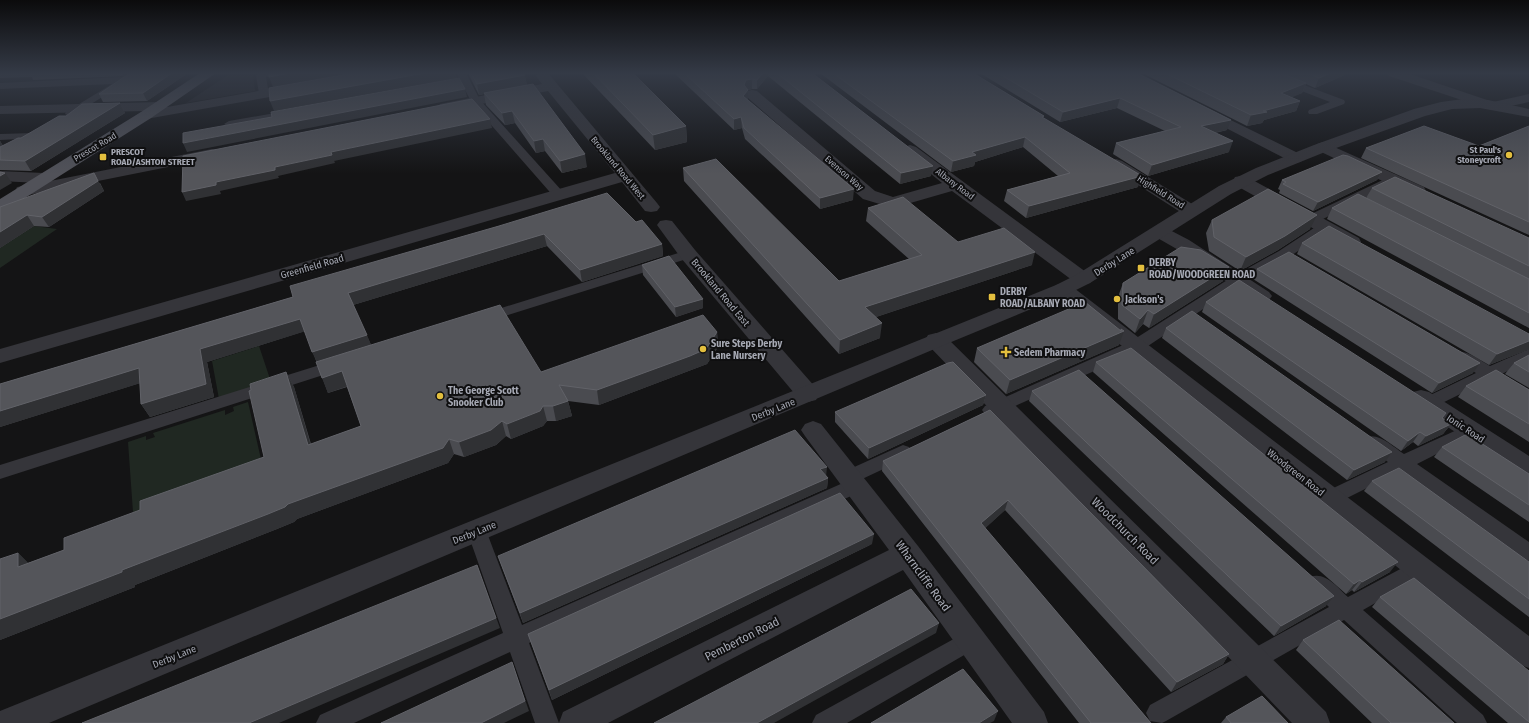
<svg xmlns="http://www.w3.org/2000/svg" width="1529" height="723" font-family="'Fira Sans Condensed',sans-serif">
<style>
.built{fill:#202022}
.green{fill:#202822}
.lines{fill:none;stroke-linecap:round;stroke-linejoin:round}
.service{fill:#35353a;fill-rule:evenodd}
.minor{fill:#35353a;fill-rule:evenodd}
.tertiary{fill:#35353a;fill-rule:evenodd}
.primary{fill:#515259;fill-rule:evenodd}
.wall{fill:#4a4b50}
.shaded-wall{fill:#303134}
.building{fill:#54555a;stroke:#616268}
.poi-dot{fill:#e3bf3e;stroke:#0f0f10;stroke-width:1.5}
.labels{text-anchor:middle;stroke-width:4;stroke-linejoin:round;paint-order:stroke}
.far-street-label{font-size:9px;fill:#a6a9b4;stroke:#0f0f10}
.far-poi-label{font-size:9px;font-weight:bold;fill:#a6a9b4;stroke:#0f0f10;text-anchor:end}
.street-label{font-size:10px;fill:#a6a9b4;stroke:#0f0f10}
.poi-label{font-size:10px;font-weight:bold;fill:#a6a9b4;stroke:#0f0f10;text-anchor:start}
.near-street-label{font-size:12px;fill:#a6a9b4;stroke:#0f0f10}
</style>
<rect width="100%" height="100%" fill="#141415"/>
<path class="built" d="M231,73H261L253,75L255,91L186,103Z"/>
<path class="green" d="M34,226L57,229L0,268V248Z
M259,346L271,382L219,399L212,361Z
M248,402L268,490L135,540L128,442L146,436V440L155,437L153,433L225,410V415L234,411L233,407Z"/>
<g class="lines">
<path class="service" d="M129,73H141L70,117L65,114L66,112L112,84L0,89V83L123,77Z
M257,73H277L275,75L266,77L269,94L268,96L264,97L259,94L256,75Z
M456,73H466L480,100L563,192L565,195L563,198H555L472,103Z
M1258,73H1272L1344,100L1345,102L1344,104L1317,114H1309L1308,112L1309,110L1330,102L1260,75Z
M292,110L296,111L297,113L296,115L229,127L224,124L229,121Z
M33,133L37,134L39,136L37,138L0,140V134Z
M1389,177L1393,178L1395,181L1393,184L1317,222H1307L1306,219L1307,216Z
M1325,223L1330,224L1332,227L1330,230L1289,257L1242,283L1142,350L997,414L991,416L985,414L982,410L985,406L1130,342L1232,277L1279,251L1320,224Z
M688,250L693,251L695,254L693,257L489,321L484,323L479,321L476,318L479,315Z
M1529,349V360L1502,374L1529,389V403L1523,401L1489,380L1434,407L1428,409L1422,407L1420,403L1422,399L1476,373L1454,360L1452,356L1454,352C1467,349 1479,360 1490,366Z
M339,359L345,360L347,364L345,368L0,479V465Z
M1470,424L1476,426L1479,430L1476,434L1417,464L1529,542V561L1522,559L1401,471L1337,503L1330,505L1323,503L1321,498L1323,493L1388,462L1367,447L1364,442L1367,437C1380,433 1393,447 1404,454Z
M903,445L909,447L912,452L909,457L860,480L864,486L862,491L529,643L559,723H535L510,652L354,723H316L320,715L503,633L467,531L470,525L477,523L484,525L522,625L843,483L839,478L841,473Z
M1419,559L1426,562L1429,568L1426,574L1363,610L1483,715L1487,723H1457L1344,620L1166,721L1162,723L1150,721L1146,713L1150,705L1329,607L1310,589L1307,583L1310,577C1325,571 1337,587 1348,597Z
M970,630L978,633L981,640L978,647L847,723H812L816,715Z"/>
<path class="minor" d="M538,73H548L657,203L660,207L657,211L651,212L645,211L622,182L0,363V349L615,173L548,91L445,111L440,110L438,107L440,104L445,103L542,84L536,76Z
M1387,73H1407L1493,102L1529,94V102L1492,110L1389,76Z
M299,84L304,85L306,88L304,91L146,119L141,118L139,115L141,112L146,111L0,114V106L160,102L165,103L167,107Z
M752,90L757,91L875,191L893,197L942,183L902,150L904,147L910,145L916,147L1090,275L1093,279L1090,283L1083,285L1076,283L952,191L893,208L863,199L747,97L745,94L747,91Z
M1202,106L1302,155L1304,158L1302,161L1296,163L1290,161L1197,113L1195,110L1197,107Z
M1323,142L1424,187L1426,191L1424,195L1418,196L1412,195L1317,150L1315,147L1317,144Z
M212,149L218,151L220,154L218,157L23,196L17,195L15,191L17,187L39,183L0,181V171L44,173L50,174L52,178L50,181Z
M1116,159L1122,161L1197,207L1200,211L1197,215L1191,216L1185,215L1110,167L1108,164L1110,161Z
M1241,176L1247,177L1359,238L1361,242L1359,246L1352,248L1345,246L1235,185L1233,181L1235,177Z
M666,220L672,221L695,250L816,388L819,394L816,400L808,402L800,400L681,258L657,225L660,221Z
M1160,227L1166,228L1189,240L1269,292L1272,296L1269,300L1262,302L1255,300L1175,248L1154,236L1151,232L1154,228Z
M1063,283L1070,285L1529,636V668L1518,664L1056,293L1053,289L1056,285Z
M936,333L944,335L1326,712L1330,723H1292L928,345L925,340L928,335Z
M1421,390L1429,392L1529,456V477L1520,475L1413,404L1409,398L1413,392Z
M813,421L821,424L918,546L1044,712L1048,723H1012L903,570L608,723H559L563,712L889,550L805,436L801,430L805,424Z"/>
<path class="tertiary" d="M1463,99L1488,100L1529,109V117L1480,108L1452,109L1425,116L1325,152L1268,175L1231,194L1090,283L1070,293L944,345L49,723H0V711L1056,285L1076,275L1219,186L1256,168L1314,145L1414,109L1441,102Z"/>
<path class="primary" d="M200,73H216L151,118L6,210L0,211V199L141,112Z"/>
</g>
<path class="wall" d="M0,73H128L124,76L33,80L32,77L0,78Z
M188,73L147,101L103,102L99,94L128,75Z
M468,73H524L527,85L587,167L562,173L545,151L536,153L515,123L505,125L486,105L484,94L479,95Z
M582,73H633L686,126L687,142L655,150Z
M674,73H812L931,176L900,184L768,76L757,89H752L748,90V100L853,200L820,209L745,139L742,128L734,130Z
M820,73H973L1044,116L1043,118L1138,187L1026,218L1004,201L1007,190L1058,176L1023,147L975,162L974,166L951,172Z
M980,73H1137L1227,130L1215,133L1229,152L1148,176L1113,154L1116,143L1165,131L1117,108L1060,122Z
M1142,73H1348L1347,74L1315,88L1306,84L1302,93L1291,97L1300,101L1296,111L1264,120L1262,123L1247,126Z
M120,103L125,113L31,171L0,170V141L3,146L21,138L66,116Z
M1529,126V235L1361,158L1366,148L1479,146Z
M683,168L839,281L909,259L866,221L868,208L958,242L1032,265L876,317L880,338L839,354L684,181Z
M1382,172L1377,180L1313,211L1279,193L1280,190L1278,189L1282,180Z
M100,183L104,191L49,227L34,226L0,248V207Z
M1372,188L1529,238V328L1327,219L1332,208L1400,215L1366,198Z
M1212,220L1310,229L1278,250L1240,271L1209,251L1206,233Z
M636,222L662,244L663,256L582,282L547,246L353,305L371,345L541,372L717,332L718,347L707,364L599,405L568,401L572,416L556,421H547L543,426L511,439L506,436L496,445L464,457L454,454L448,463L297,519L294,522L277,529L135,585V587L0,640L18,553L28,563L64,550L140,510L264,457L251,390L286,372L294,387L311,444L361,426L347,387L328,393L305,331L207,362L214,397L150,417L141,404L140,383L0,427V384L293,297L499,226Z
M1302,243L1529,334V349L1489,365L1297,254Z
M642,265L703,299V308L676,317L643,275Z
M1257,269L1473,373L1432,393L1253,279Z
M1223,281L1149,328L1143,324L1135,333L1118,319V297L1123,283Z
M1206,302L1442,418L1451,424L1443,434L1418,446L1413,442L1401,451L1202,312Z
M1166,328L1385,462L1347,480L1162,338Z
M1121,330L1119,345L1006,394L974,362L977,348Z
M1529,355V388L1505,374L1514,363Z
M1096,362L1390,572L1354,592L1352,590L1346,594L1093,372Z
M1466,386L1529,390V442L1458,397Z
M1032,391L1326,606L1274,636L1029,401Z
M986,395L983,405L868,459L835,422V412Z
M990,410L1229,654L1223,664L1171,692L1005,510L985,528L1151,723H1079L882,471L883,461Z
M1442,447L1529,474V522L1434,457Z
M826,476L828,478L827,488L523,623L498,556Z
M1372,481L1529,562V617L1364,491Z
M872,544L786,586L552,700L528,634Z
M1380,597L1529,671V723H1508L1372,607Z
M1303,640L1454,723H1372L1296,650Z
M1226,717L1288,723H1221Z"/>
<path class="shaded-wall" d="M122,73H128L124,76Z
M172,73H188L147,101L143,93Z
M290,73H352L273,87L269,77Z
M425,73H456L457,78L274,111L270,101Z
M763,73H768V76L757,89V80Z
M1331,73H1348L1347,74L1315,88L1319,78Z
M525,75L527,85L479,95L477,84Z
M752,79V89L746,90L744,85L746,80Z
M1306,83L1302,93L1277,104L1281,93Z
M465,89L467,97L187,152L183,143Z
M748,90V100L743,96Z
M1120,98L1117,108L1060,122L1063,112Z
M1300,101L1296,111L1264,120L1262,123L1247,126L1251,115L1263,111Z
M120,103L125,113L31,171L25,161Z
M512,111L515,123L505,125L502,113Z
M741,117L742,128L734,130V119Z
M490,119L492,128L334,161L331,152Z
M1231,120L1227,130L1198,136L1201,126Z
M686,126L687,142L655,150L653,135Z
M1025,137L1023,147L975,162L974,166L951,172L953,161L972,152Z
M543,139L545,151L536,153L534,141Z
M0,141L4,147L0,150Z
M1233,141L1229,152L1148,176L1152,165Z
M585,154L587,167L562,173L560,161Z
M332,155L335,163L278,176L279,178L220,191L221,194L186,201L182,192L216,182L275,167Z
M933,166L931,176L900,184L901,173Z
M1382,172L1377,180L1313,211L1318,202Z
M5,173L12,183L0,190V176Z
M94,173L104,191L49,227L42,217Z
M1142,176L1138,187L1026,218L1029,206Z
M854,189L853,200L820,209V198Z
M27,215L34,226L0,248V232Z
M1317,215L1310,229L1278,250L1240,271L1246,257Z
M544,234L547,246L353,305L348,293Z
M662,244L663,256L582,282L580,270Z
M1035,252L1032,265L864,321L865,307Z
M1229,267L1223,281L1149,328L1154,314Z
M703,299V308L676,317L675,307Z
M1148,310L1143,324L1135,333L1140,319Z
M300,319L306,331L207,362L214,397L150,417L141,404L200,349Z
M882,323L880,338L839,354L840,340Z
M1124,331L1119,345L1006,394L1010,380Z
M717,332L718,347L707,364L599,405L597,390Z
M367,335L372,347L318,364L312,352Z
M1529,341V349L1489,365L1497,354Z
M1480,363L1473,373L1432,393L1439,383Z
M139,368L147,381L0,427V411Z
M342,371L348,386L328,393L322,378Z
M286,372L294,387L315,460L308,445Z
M986,395L983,405L868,459L869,448Z
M568,401L572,416L556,421L553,406Z
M543,406L547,421L543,426L511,439L507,424Z
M502,421L506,436L496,445L464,457L459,442Z
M1451,424L1443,434L1418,446L1426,436Z
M1420,432L1413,442L1401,451L1408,441Z
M449,439L454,454L448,463L297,519L294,522L277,529L135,585V587L0,640V619L288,504Z
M1392,452L1385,462L1347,480L1354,470Z
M827,467L826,477L820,469Z
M828,478L827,488L523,623L520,613Z
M1008,500L1005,510L979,534L981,523Z
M874,534L872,544L552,700L549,690Z
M18,553L33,568L18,567Z
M1398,562L1390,572L1354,592L1362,582Z
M477,565L500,628L279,723H249Z
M1360,580L1352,590L1346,594L1354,584Z
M1334,596L1326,606L1274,636L1281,626Z
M939,623L936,633L774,723H757Z
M1229,654L1223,664L1171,692L1177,682Z
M512,662L529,711L504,723H481Z
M998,711L994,721L990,723H979Z"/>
<path class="building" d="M130,73H172L143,93L99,94Z
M269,73H290L269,77Z
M354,73H425L270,101L269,88Z
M471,73H524L525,75L477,84Z
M593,73H633L686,126L653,135Z
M684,73H763L757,80L752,79L746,80L744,85L748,90L743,96L854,189L820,198L744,128L741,117L734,119Z
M777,73H812L933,166L901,173Z
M833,73H973L1044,116L1042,117L1142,176L1029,206L1007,190L1070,173L1025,137L972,152L976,155L953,161Z
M998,73H1137L1231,120L1201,126L1233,141L1152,165L1116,143L1181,127L1120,98L1063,112Z
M1165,73H1280L1306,83L1281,93L1300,101L1263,111L1267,112L1251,115Z
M1307,73H1331L1319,78Z
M459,78L465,89L183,143V133L272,117L271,112Z
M533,84L585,154L560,161L543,139L534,141L512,111L502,113L484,93Z
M472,99L490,119L331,152L332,155L275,167V170L216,182V185L182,192L183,156Z
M120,103L25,161L0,160V147L18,138H21L59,116H66L82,104Z
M1424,126L1479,146L1529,126V222L1366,148Z
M1343,155L1348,156L1382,172L1318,202L1283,184L1286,182L1282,180Z
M716,159L839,281L922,255L868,208L903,197L958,242L1004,228L1035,252L865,307L882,323L840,340L683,168Z
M0,172L5,173L0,176Z
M94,173L98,181L42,217L27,215L0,232V207Z
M1395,177L1529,238V266L1372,188Z
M1268,189L1317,215L1285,236L1246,257L1214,237L1212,220Z
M607,193L636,222L642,220L662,244L580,270L544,234L348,293L367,335L312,352L300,319L200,349L206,384L141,404L139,368L0,411V384L293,297L290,286L499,226Z
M1358,194L1529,279V313L1332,208Z
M1329,226L1529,334V341L1497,354L1302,243Z
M1181,247L1201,250L1229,267L1154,314L1148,310L1140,319L1122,305L1123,283Z
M1289,252L1480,363L1439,383L1257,269Z
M669,256L703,299L675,307L642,265Z
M1239,280L1446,413L1442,418L1451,424L1426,436L1420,432L1408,441L1206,302Z
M1085,302L1121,331V329L1124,331L1010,380L977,348Z
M500,305L541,372L703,315L717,332L706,349L690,356L597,390L559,385L568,401L553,406H543L540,411L507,424L502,421L491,430L459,442L449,439L443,448L288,504L285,507L268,514L122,570V572L0,619V559L18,553V567L64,550V538L140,510V501L264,457L249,391L251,390L250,384L286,372L308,445L361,426L342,371L322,378L316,362Z
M1192,311L1392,452L1354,470L1166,328Z
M1131,348L1398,562L1362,582L1360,580L1354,584L1096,362Z
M1529,355V372L1514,363Z
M953,362L986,395L869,448L835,412L948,363Z
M1079,370L1334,596L1281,626L1032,391Z
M1496,370L1529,390V424L1466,386Z
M990,410L1229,654L1177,682L1008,500L981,523L1151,723H1091L883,461Z
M795,430L827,467L820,469L828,478L520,613L498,556Z
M1467,434L1529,474V505L1442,447Z
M1399,468L1529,562V599L1372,481Z
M840,493L874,534L549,690L528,634Z
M477,565L496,618L249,723H82Z
M1414,578L1529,671V722L1380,597Z
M911,589L939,623L757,723H654Z
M1339,620L1454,723H1391L1303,640Z
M512,662L525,701L481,723H381Z
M963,669L998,711L979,723H871Z
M1262,696L1288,723H1231L1226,717Z"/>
<linearGradient id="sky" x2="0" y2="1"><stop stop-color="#0b0b0c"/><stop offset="0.42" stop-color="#343a46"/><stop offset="1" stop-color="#343a46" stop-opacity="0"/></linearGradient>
<rect width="1529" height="174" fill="url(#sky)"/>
<g class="poi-dot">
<circle cx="1509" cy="155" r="4"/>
<rect x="99" y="153" width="8" height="8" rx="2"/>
<rect x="1137" y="264" width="8" height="8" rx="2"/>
<rect x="988" y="293" width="8" height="8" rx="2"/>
<circle cx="1117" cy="299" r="4"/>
<circle cx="703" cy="349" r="4"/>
<path d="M1004 346h4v4h4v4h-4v4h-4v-4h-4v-4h4z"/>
<circle cx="440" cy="396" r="4"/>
</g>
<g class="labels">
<g class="far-street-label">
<text transform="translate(95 147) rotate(-31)" y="3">Prescot Road</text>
<text transform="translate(618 168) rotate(50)" y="3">Brookland Road West</text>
<text transform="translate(844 173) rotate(41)" y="3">Evenson Way</text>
<text transform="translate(955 184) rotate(37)" y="3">Albany Road</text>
<text transform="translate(1161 192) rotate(32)" y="3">Highfield Road</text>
</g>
<g class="far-poi-label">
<text x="1501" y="153">St Paul's<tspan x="1501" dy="10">Stoneycroft</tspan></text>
<text x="111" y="155" text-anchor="start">PRESCOT<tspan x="111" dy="10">ROAD/ASHTON STREET</tspan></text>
</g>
<g class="street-label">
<text transform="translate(1114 261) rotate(-32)" y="4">Derby Lane</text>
<text transform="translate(312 266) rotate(-16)" y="4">Greenfield Road</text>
<text transform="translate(721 292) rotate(50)" y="4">Brookland Road East</text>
<text transform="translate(773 409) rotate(-22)" y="4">Derby Lane</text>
<text transform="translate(1466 428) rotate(33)" y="4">Ionic Road</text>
<text transform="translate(1296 472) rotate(38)" y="4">Woodgreen Road</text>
<text transform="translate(474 532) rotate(-22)" y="4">Derby Lane</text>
<text transform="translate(174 656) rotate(-22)" y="4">Derby Lane</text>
</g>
<g class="poi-label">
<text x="1149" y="266">DERBY<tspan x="1149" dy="12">ROAD/WOODGREEN ROAD</tspan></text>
<text x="1000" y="295">DERBY<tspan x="1000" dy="12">ROAD/ALBANY ROAD</tspan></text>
<text x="1125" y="303">Jackson's</text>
<text x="711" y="347">Sure Steps Derby<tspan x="711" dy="12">Lane Nursery</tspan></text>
<text x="1014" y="356">Sedem Pharmacy</text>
<text x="448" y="394">The George Scott<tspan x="448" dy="12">Snooker Club</tspan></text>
</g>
<g class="near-street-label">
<text transform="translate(1125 531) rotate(45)" y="4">Woodchurch Road</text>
<text transform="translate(923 576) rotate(54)" y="4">Wharncliffe Road</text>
<text transform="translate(742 639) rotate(-27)" y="4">Pemberton Road</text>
</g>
</g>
</svg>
